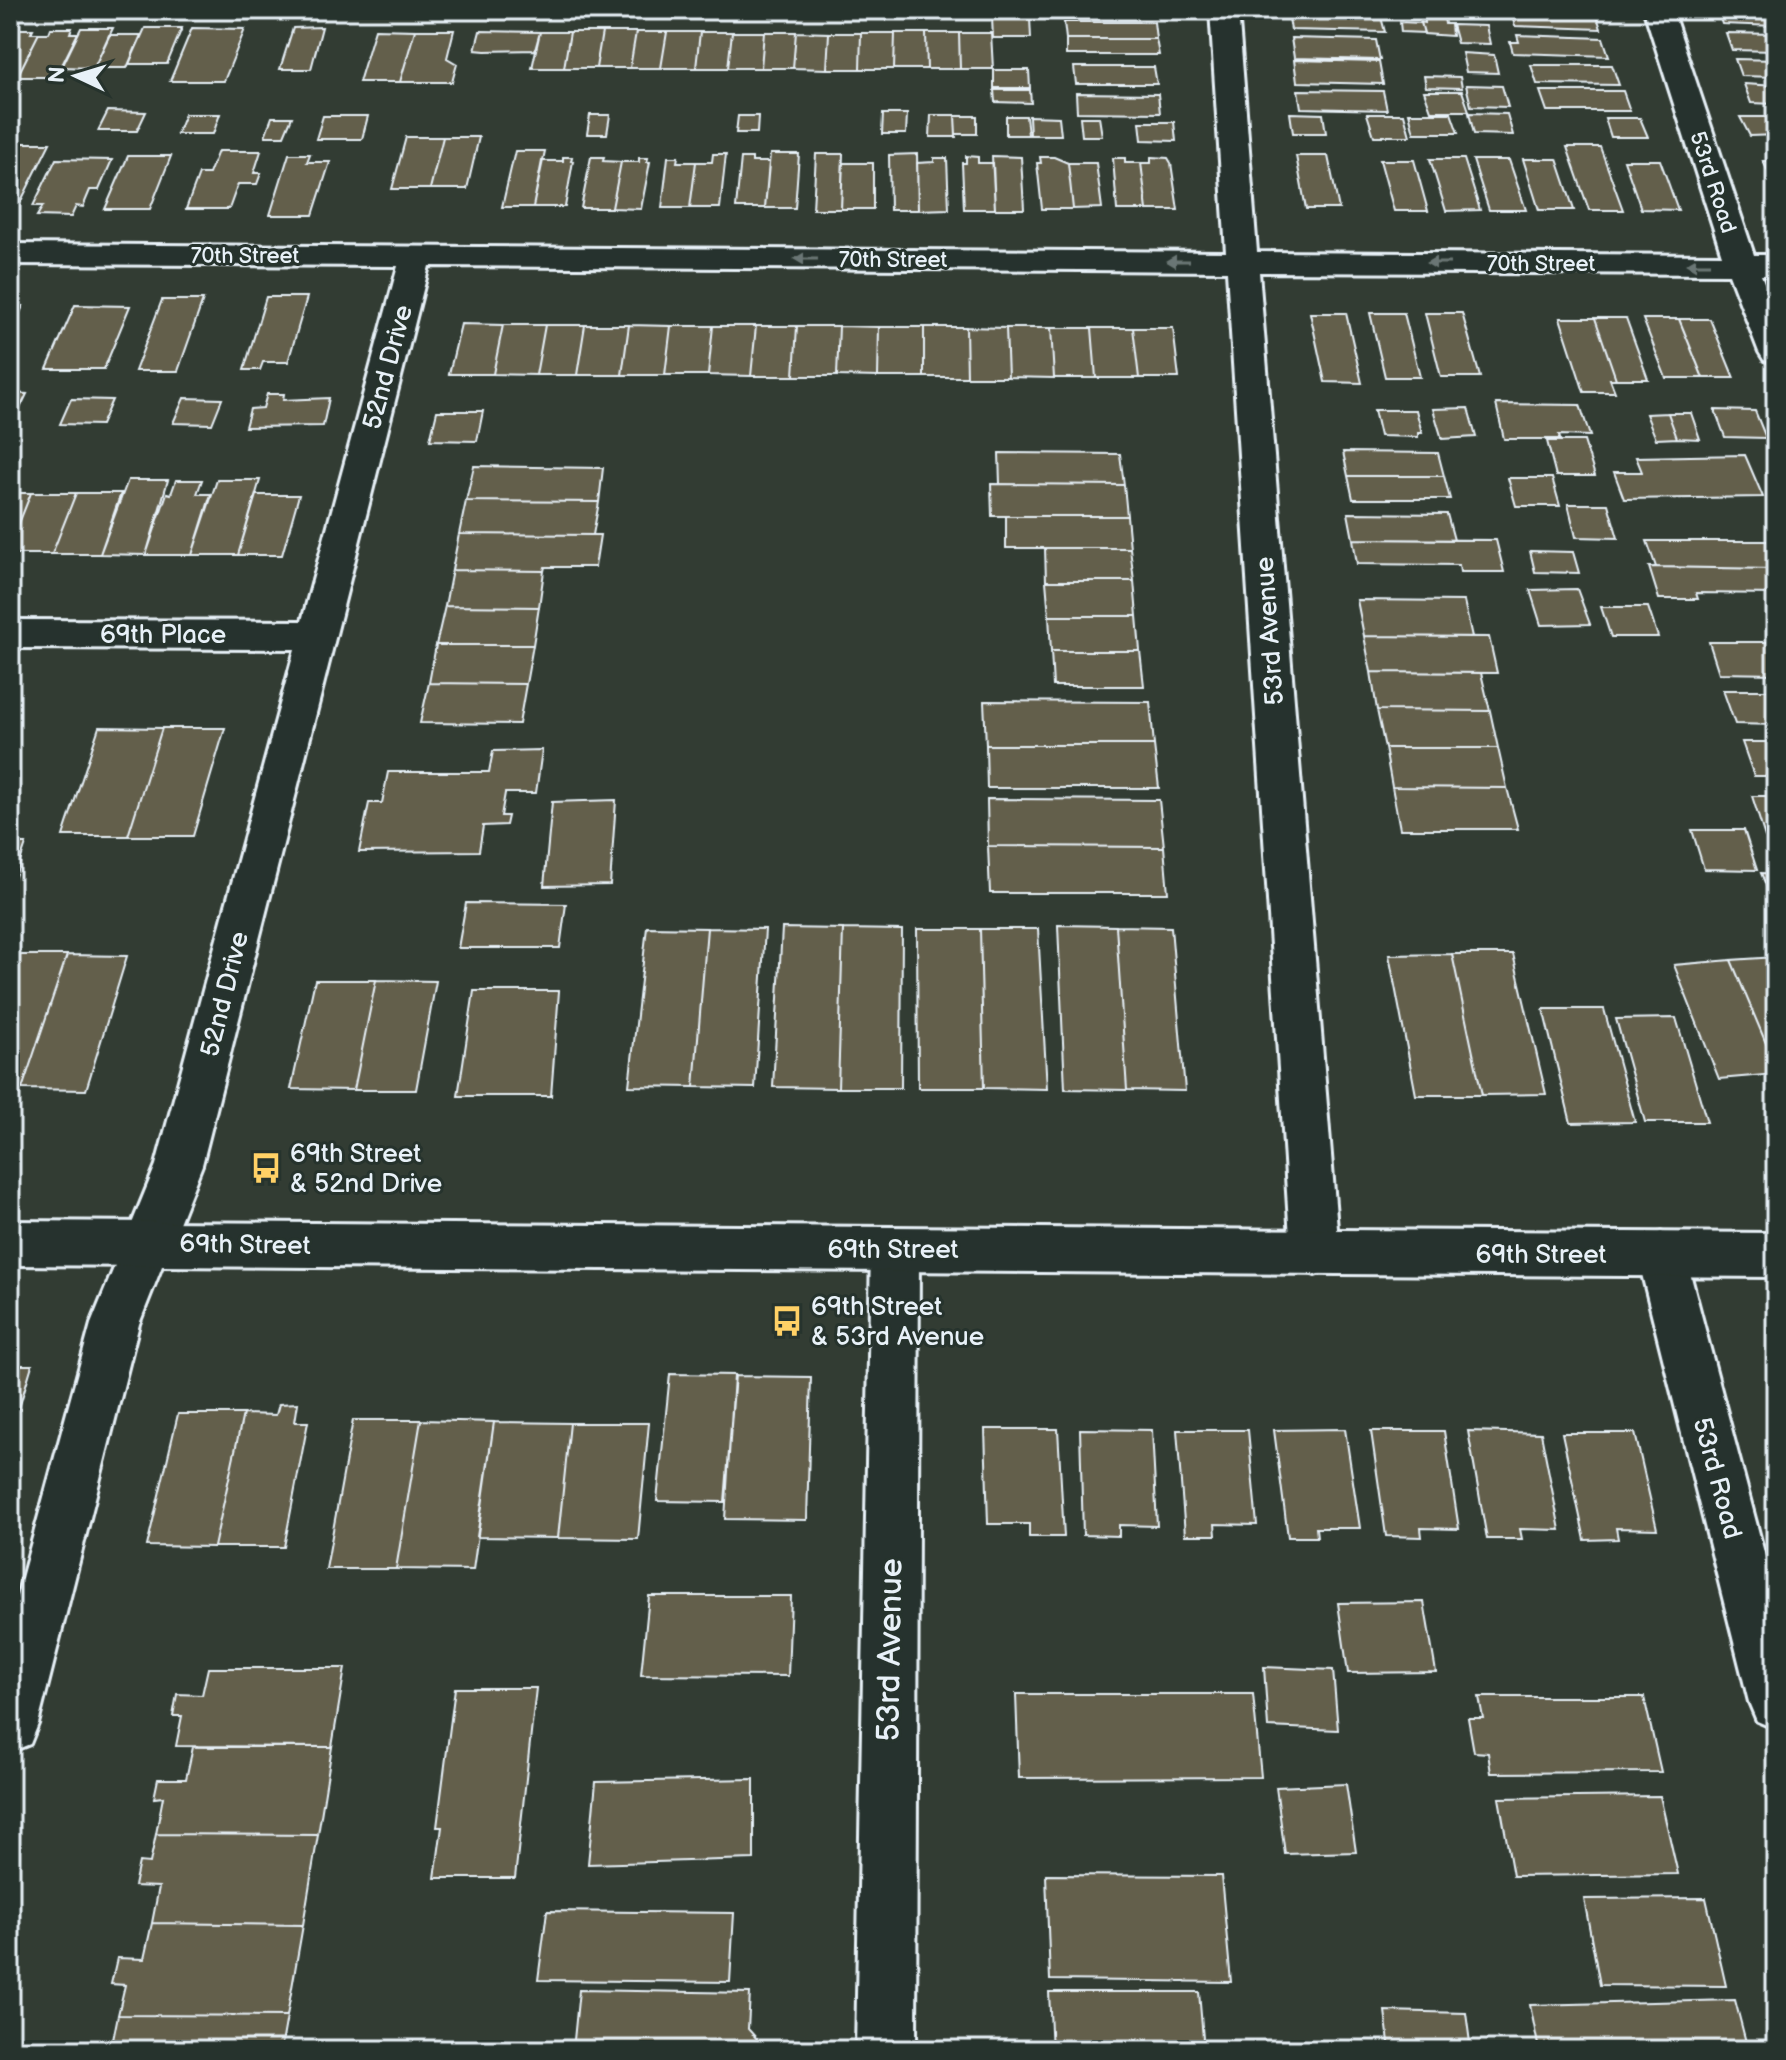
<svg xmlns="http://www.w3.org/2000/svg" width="1786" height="2060" font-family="'Balsamiq Sans',sans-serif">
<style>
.building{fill:#635e4c;stroke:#e8f1f8;stroke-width:2}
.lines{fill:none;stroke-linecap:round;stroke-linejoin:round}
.street-casing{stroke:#e8f1f8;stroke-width:6}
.secondary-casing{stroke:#e8f1f8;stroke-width:6}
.street{fill:#26332d;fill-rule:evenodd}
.secondary{fill:#26332d;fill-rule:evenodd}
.oneway{fill:#6a7674}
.labels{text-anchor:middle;stroke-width:6;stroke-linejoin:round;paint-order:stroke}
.far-street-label{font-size:22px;fill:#e8f1f8;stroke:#26332d}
.street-label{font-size:26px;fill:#e8f1f8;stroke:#26332d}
.poi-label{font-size:26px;fill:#e8f1f8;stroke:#26332d;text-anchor:start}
.near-street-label{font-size:32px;fill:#e8f1f8;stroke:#26332d}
</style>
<rect width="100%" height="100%" fill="#323c33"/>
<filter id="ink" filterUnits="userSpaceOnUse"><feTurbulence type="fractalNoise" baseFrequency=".0125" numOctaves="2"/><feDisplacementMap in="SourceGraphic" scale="16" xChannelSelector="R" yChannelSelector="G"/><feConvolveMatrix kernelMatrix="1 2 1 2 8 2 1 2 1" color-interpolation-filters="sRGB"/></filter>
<g filter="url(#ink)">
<path class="building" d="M1420,10H1443L1445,24H1451L1452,36L1424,34L1421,22L1425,23L1424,13Z
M1452,10H1483L1485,18L1453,17Z
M1510,10H1595L1601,29L1515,26Z
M1717,10H1776V26L1722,24Z
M1288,12L1371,14L1372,17H1381L1385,32L1291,30Z
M992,18H1030L1031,38H993Z
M1064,22H1154L1156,39H1066Z
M1400,22L1421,23L1424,33L1401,32Z
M1452,25L1486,26L1490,44L1457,43Z
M322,27L311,69H280L293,28Z
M51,28H72L70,33H78L56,77H17L39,33H49Z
M81,28H113L94,68L62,67Z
M145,28H182L167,64H129Z
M192,28L245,29L224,81H170Z
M15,29H33L31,33H39L17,77H10V33Z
M375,29L415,30L400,82H359Z
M415,30H454L447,58L457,64L452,82H400Z
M480,31L540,32L535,50L485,51L475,50Z
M540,32H570L564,68H532Z
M570,32H602L596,68H564Z
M602,32H636L630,68H596Z
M636,32H667L661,68H630Z
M667,32H700L696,68H661Z
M700,32H732L728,68H696Z
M732,32H764L761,68H728Z
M764,32H796L793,68H761Z
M796,32L829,33L827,69L793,68Z
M829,33H861L860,69H827Z
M861,33H895L894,69H860Z
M895,33H926L927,69H894Z
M926,33H959L960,69H927Z
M959,33H991L993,69H960Z
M1726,33L1776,34V51L1732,50Z
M109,35H141L127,68H94Z
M1517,35L1603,38L1609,56L1513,53L1510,42H1519Z
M1291,38L1376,40L1380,60L1294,58Z
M1066,39H1156L1159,55H1066Z
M1462,53L1494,55L1498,73L1466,72Z
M1735,59L1776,60V77L1741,76Z
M1294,60L1379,62L1383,84L1297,82Z
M1531,65H1612L1619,85L1537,84Z
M1074,67H1154L1157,84H1076Z
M994,70H1029L1030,88H994Z
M1424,76L1460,77L1462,88L1426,87Z
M1744,84L1776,86V104L1751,103Z
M1466,85L1502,86L1508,107L1471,106Z
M994,90H1030L1031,103L995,102Z
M1298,90L1383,91L1387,110L1301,108Z
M1424,91H1462L1469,111H1431Z
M1540,91H1623L1630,111H1547Z
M1076,93L1158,94L1160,113L1077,112Z
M108,111L146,112L137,131H98Z
M1290,113L1323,114L1326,133H1293Z
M1409,113H1451L1458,133H1414Z
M1469,113L1507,114L1513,135L1474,134Z
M185,114H220L213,134H177Z
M883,114H907L906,134H882Z
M1367,114H1404L1410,136H1374Z
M590,115H610L607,134H587Z
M931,115H955L956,137H930Z
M323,116H368L362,139H316Z
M738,116H758L757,133H736Z
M955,116H977V134H956Z
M1006,116H1026L1028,135H1006Z
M1029,116L1059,117L1061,135H1030Z
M272,117H292L284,136H265Z
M1080,117H1099L1102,136H1082Z
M1740,117H1775L1776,135L1750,136Z
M1605,118H1640L1648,137H1611Z
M1140,122H1174L1176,141L1142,140Z
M406,137H443L430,189H392Z
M443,137H479L467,189H430Z
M10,143H50L18,207L10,206Z
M1567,147H1600L1623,210H1589Z
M218,151H261L254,173H261L257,184H238L229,209H186L199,174H209Z
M515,151H545L533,207H502Z
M289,154H310L307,162H330L313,215H270Z
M713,154H726L720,208H690L696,162H712Z
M770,154H799L795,208H765Z
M816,154H843L841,209H813Z
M917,154L918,210H890L889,155Z
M128,156H171L150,209H105Z
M966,156L978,157V163H993L995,209H964L962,163H966Z
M992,156L1021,157L1024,209H995Z
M1296,156H1328L1339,209H1306Z
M563,157H572L571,161H573L565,207H533L542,161H563Z
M591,157H604L603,161L621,162L612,208H581Z
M668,157H678L677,162H696L690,208H662Z
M1040,157H1054L1068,163L1073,209H1042L1037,163H1041Z
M1151,157L1168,158L1171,163L1178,210H1147L1141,163H1151Z
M639,158H648L647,162H650L641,209L612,208L621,162H639Z
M741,158H752V162H769L765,208H736Z
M934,158H947L949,209L918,210L917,163L934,162Z
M1113,158H1125V163H1141L1147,210H1117Z
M56,159L112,160L99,190H90L83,207L76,206L71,217L37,216L43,206H33Z
M1430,159H1464L1480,210L1446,211Z
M1523,159H1557L1574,210H1539Z
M1380,160H1414L1428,211H1394Z
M1473,160H1509L1526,210H1489Z
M1624,160H1660L1678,210L1641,209Z
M1763,161H1776V188Z
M843,163H873V209H841Z
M1068,163H1096L1102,208L1073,209Z
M266,297H307L288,362H263L260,370H244Z
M162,300H203L178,371H135Z
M75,305L130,306L104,369H47Z
M10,306H23L10,336Z
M1310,313H1346L1362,383L1325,382Z
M1370,313H1404L1420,377H1385Z
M1425,313H1462L1480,377H1441Z
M1560,318H1595L1616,379H1610L1615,392H1584Z
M1595,318H1626L1648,379H1616Z
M1643,319H1679L1703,378H1666Z
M1679,319H1710L1734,378H1703Z
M461,324L503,325L493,374H449Z
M503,325H545L536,375L493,374Z
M545,325H585L577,375H536Z
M585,325H629L622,375H577Z
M629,325L671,326L665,375H622Z
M671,326H713L708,375H665Z
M713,326H756L751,376L708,375Z
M756,326H797L794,376H751Z
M797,326H839L837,376H794Z
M839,326L879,327L878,377L837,376Z
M879,327H924V377H878Z
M924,327H966L967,377H924Z
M966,327L1006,328L1008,377H967Z
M1006,328H1051L1054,378L1008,377Z
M1051,328H1092L1096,378H1054Z
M1092,328H1133L1139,378H1096Z
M1133,328H1173L1179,378H1139Z
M10,393L27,394L13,423H10Z
M267,394H284L283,400L329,398L323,426L245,427L250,409L263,408Z
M184,398L222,399L212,424L173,423Z
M71,399L112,400L101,425L60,424Z
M1496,404L1580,405L1590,436L1559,435L1560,439H1504Z
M1468,408L1476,437L1442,439L1433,409Z
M1374,410H1416L1422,433H1418V437L1380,436Z
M1715,410L1755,411L1766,438L1725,437Z
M437,411H483L477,441L430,440Z
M1668,413L1677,438L1656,439L1646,414Z
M1668,413H1691L1700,439L1677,438Z
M1547,441H1584L1595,476H1556Z
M1343,452L1438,453L1444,476H1348Z
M999,453L1120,454L1124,485L1000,484Z
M1745,455L1763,497L1624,499L1614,472H1642L1636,457Z
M474,466L603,468L599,502L466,501Z
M1348,476H1444L1450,499H1353Z
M1508,478H1552L1560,506H1516Z
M128,480H168L146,555L100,554Z
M176,480H202L197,494H211L192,555H146L167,493L171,494Z
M217,480H260L238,555H192Z
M991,484L1124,485L1127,516H992Z
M10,493H31L10,546Z
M31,493H76L52,554H10V546Z
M76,493H121L100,554H52Z
M256,495H299L282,555H238Z
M466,501L599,502L593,535L459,534Z
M1568,504H1608L1618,538L1576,537Z
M1348,513L1447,514L1454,540L1353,539Z
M1006,516H1127L1130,548H1006Z
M459,534L593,535H600L595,567H545L544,571L452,570Z
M1353,539L1496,540L1504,572H1460L1459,565L1357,564Z
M1647,541H1776V569L1656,567Z
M1045,548H1130L1134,581H1046Z
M1530,551L1573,552L1579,573L1535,572Z
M1649,567L1776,569V594L1696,593L1698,599H1659Z
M452,570L544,571L539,607L445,606Z
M1046,581H1134L1137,616H1049Z
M1577,589L1590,624L1541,625L1530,590Z
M1357,600L1464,601L1472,637L1364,636Z
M445,606L539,607L533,645H436Z
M1601,607H1648L1658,637H1611Z
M1049,616H1137L1140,651H1051Z
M1364,636L1489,637L1497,673L1371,672Z
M1709,642H1776V674L1719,673Z
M436,645H533L526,684L429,683Z
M1051,651H1140L1144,686H1053Z
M1371,672L1481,673L1490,711L1377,710Z
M429,683L526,684L519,724L420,723Z
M1723,690H1776V725L1735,724Z
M984,701L1150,702L1154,745H986Z
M1377,710L1490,711L1498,748H1385Z
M99,727L162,728L128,836H63Z
M162,728H225L193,836H128Z
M1742,742H1776V776H1754Z
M986,745H1154L1159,788H987Z
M1385,748H1498L1507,788L1392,787Z
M542,750L536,793H505L501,816H508L506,825L483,826L479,851L359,852L369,803H382L388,772H489L493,751Z
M1392,787L1507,788L1518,829H1400Z
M1752,796H1776V837H1765Z
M987,799L1159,800L1164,847L988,846Z
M616,800L610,885L544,886L552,802Z
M1692,830H1744L1757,870L1704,869Z
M10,844H26L10,891Z
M988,846L1164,847L1168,893H990Z
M1761,873L1776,874V909Z
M466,903L566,904L560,948H458Z
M1058,925L1116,926L1127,1090L1065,1089Z
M1116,926L1171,927L1185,1091L1127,1090Z
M647,927L707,928L694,1087L629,1086Z
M707,928L765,929L755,1088L694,1087Z
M782,928L843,929L838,1088L773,1087Z
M843,929L902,930L901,1088H838Z
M917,929H980L984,1088H918Z
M980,929H1038L1047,1089L984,1088Z
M1452,954L1482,1095H1416L1389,955Z
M1452,954H1513L1546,1094L1482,1095Z
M10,955H67L22,1089H10Z
M67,955L127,956L86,1090L22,1089Z
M1776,957V1067L1731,960Z
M1731,960L1776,1067V1074L1719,1079L1674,965Z
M315,980H376L354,1090L291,1089Z
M376,980L436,981L416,1090H354Z
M474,991H559L551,1096H458Z
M1543,1009H1604L1635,1122L1571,1123Z
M1676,1018L1707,1122H1645L1616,1019Z
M10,1365H32L10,1438Z
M670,1374L735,1375L725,1502L657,1501Z
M734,1376L811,1377L807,1520L725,1519Z
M298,1403L295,1422H308L284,1547H214L243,1414L276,1415L279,1404Z
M178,1414H243L214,1547L147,1546Z
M353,1420H421L396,1569H326Z
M421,1420L494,1422L473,1570L396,1569Z
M494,1422L570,1423L558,1538L477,1537Z
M570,1423H649L638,1539L558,1538Z
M985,1429H1058L1064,1537H1029V1524H988Z
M1080,1429L1152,1430L1157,1526L1119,1525V1536L1083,1535Z
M1345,1429L1360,1528H1316L1317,1537H1288L1274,1430Z
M1177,1430H1248L1257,1525L1215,1524L1216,1535H1185Z
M1371,1431H1444L1459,1529L1421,1528L1422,1537L1386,1536Z
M1468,1431L1541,1433L1560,1530L1520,1529L1522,1539H1487Z
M1562,1433H1635L1657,1529L1616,1528L1618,1539L1585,1540Z
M649,1596H791L788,1676L641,1675Z
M1424,1602L1436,1672L1348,1673L1338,1603Z
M1264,1667L1333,1670L1338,1730L1268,1727Z
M208,1668H345L332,1747L176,1746L182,1716H173L177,1694L202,1695Z
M455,1688H536L515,1878H435L442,1827H437Z
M1016,1694H1253L1261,1777L1019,1778Z
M1479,1697H1644L1661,1772L1491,1773L1488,1753L1474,1752L1468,1718H1483Z
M193,1747H332L318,1835L156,1834L163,1797L154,1798L158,1779H186Z
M754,1779V1859L588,1864L596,1782Z
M1346,1784L1356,1852L1285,1854L1276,1787Z
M1660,1796L1678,1874L1513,1876L1499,1798Z
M156,1834L318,1835L303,1925L152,1923L159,1887L134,1886L139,1862L150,1863Z
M1046,1875L1221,1876L1231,1982L1050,1980Z
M1706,1898L1726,1986L1600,1985L1584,1899Z
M547,1911L734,1913L730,1982L538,1980Z
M152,1923L303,1925L287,2016L118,2015L125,1985L111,1984L117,1958L144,1959Z
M579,1990L750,1993L748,2029L757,2039V2050H573Z
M1049,1992H1199L1204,2050H1052Z
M1735,2000L1748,2050H1539L1530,2005Z
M1385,2011L1466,2013L1471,2050H1390Z
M118,2015L287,2016L281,2050H111Z"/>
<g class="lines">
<defs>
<path id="street" d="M1210,10H1238L1257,252L1722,255L1644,10H1672L1754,255H1776V275H1761L1776,312V363L1764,360L1759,352L1729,274L1259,272L1339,1253L1332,1269L1315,1275L1298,1269L1291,1253L1227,271L429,266L202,1165L139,1324L38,1724L30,1744L10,1752V1622L91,1324L156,1165L295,649L10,648V620L302,621L398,266L10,264V244L1226,252Z
M895,1228L912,1234L919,1250L916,2050H856L871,1250L878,1234Z
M1661,1232L1678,1238L1685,1254L1776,1598V1729L1757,1721L1749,1702L1637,1254L1644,1238Z"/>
<path id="secondary" d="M10,1221L1776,1233V1277L10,1265Z"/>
</defs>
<use href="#street" class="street-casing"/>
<use href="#secondary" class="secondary-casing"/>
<use href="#street" class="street"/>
<use href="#secondary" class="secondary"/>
</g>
<defs><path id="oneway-solid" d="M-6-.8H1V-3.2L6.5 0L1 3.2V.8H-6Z" transform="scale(2)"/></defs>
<g class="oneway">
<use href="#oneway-solid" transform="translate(806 259) rotate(-180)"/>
<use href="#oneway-solid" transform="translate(1178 261) rotate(-180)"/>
<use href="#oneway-solid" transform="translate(1438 263) rotate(-180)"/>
<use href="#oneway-solid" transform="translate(1698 264) rotate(-180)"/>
</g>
</g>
<defs>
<symbol id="bus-bare" viewBox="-9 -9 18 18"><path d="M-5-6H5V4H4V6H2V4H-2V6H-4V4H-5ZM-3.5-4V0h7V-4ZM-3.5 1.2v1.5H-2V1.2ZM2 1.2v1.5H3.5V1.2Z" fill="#ffd166" stroke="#26332d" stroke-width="2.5" paint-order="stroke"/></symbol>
</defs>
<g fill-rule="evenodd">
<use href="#bus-bare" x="244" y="1146" width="44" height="44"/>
<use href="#bus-bare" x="765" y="1299" width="44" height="44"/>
</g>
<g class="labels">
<g class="far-street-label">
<text transform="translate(1714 182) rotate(72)" y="8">53rd Road</text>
<text x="245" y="263">70th Street</text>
<text x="893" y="267">70th Street</text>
<text x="1541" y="271">70th Street</text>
</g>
<g class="street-label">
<text transform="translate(387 367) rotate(-75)" y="9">52nd Drive</text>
<text transform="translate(1269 631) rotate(-94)" y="9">53rd Avenue</text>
<text x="163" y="643">69th Place</text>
<text transform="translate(224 994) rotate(-76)" y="9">52nd Drive</text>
<text transform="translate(245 1244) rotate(1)" y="9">69th Street</text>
<text x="893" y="1258">69th Street</text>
<text x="1541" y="1263">69th Street</text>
<text transform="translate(1718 1478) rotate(75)" y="9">53rd Road</text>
</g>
<g class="poi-label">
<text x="290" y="1162">69th Street<tspan x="290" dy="30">&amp; 52nd Drive</tspan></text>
<text x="811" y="1315">69th Street<tspan x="811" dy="30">&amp; 53rd Avenue</tspan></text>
</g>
<g class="near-street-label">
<text transform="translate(889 1650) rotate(-89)" y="11">53rd Avenue</text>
</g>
</g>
<rect width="1786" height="2060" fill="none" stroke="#26332d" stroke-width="40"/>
<rect x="20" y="20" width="1746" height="2020" fill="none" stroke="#e8f1f8" stroke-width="3" filter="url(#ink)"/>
<g transform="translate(76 76) rotate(274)" stroke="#26332d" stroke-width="6" paint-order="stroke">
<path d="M0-6L14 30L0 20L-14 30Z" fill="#e8f1f8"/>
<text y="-12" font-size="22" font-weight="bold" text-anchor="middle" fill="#e8f1f8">N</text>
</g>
</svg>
